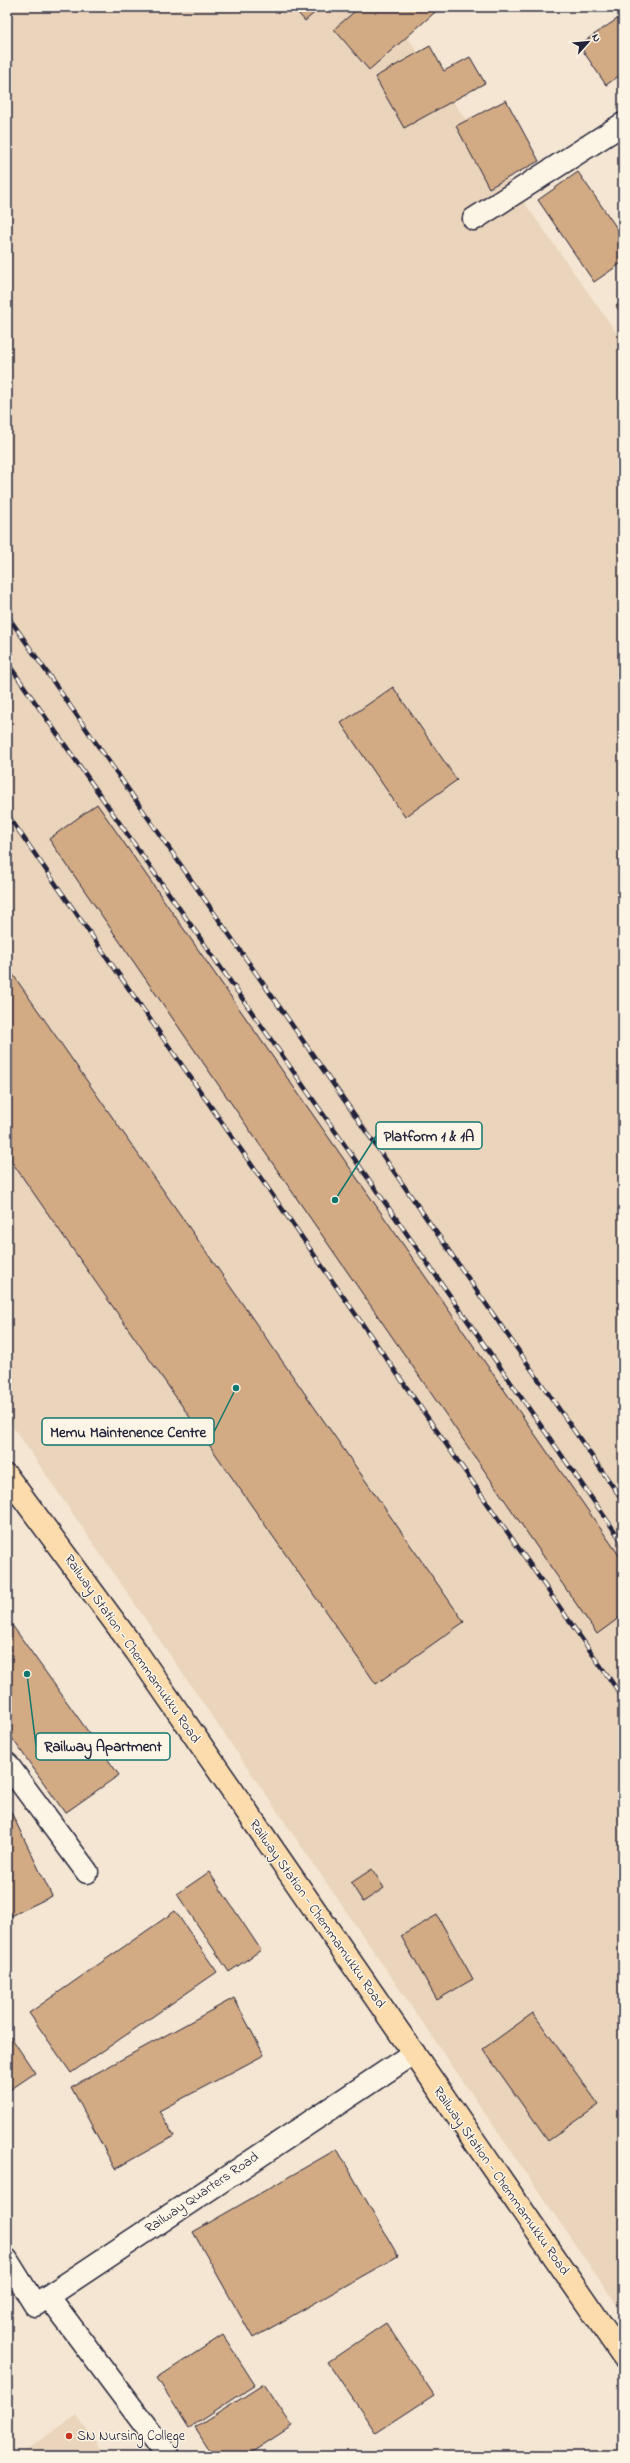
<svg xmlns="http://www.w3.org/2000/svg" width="630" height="2463" viewBox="0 0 630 2463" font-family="'Indie Flower',sans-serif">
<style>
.built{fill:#ead4bb}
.building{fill:#d2aa84;stroke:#22223b}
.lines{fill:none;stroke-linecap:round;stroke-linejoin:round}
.minor-casing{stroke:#22223b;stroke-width:25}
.major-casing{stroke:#22223b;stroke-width:25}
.minor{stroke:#fcf5e5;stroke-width:22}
.major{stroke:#fcdcac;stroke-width:22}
.rail-casing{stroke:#22223b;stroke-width:4.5}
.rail{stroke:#fcf5e5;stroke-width:3;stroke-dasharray:9;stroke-linecap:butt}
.poi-dot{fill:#c8321e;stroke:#fcf5e5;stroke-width:1.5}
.labels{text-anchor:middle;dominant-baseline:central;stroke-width:3;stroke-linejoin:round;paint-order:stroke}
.street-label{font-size:14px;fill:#22223b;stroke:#fcf5e5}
.poi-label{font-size:14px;fill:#22223b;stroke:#fcf5e5;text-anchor:start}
.leader{fill:none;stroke:#0f766e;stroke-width:1.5}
.callout-dot{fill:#0f766e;stroke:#fcf5e5;stroke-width:1.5}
.callout{fill:#fcf5e5;stroke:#0f766e;stroke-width:1.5}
.callout-label{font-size:15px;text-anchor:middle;font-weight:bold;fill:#22223b}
</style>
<rect width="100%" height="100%" fill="#f4e6d2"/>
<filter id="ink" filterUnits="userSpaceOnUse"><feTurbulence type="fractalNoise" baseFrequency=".025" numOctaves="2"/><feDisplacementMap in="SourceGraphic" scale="8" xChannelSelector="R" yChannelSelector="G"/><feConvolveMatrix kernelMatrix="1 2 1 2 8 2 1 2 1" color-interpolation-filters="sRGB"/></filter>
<g filter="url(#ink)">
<path class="built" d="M7,7h379l237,335v1972l-616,-896z
M77,2415l28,41h-88z"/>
<path class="building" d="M293,7h28l-16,14z
M360,7h81l-72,63 -35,-41z
M623,15v58l-17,12 -27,-40z
M430,46l14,25 26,-14 15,26 -81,45 -29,-51z
M506,100l33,61 -50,27 -33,-62z
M578,172l45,65v25l-29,20 -56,-82z
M623,301v15l-7,-10z
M393,687l64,93 -52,37 -64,-94z
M97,804l526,757v54l-26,19 -548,-795z
M7,966l457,656 -88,62 -369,-529z
M7,1618l112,157 -54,38 -58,-82z
M7,1804l45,92 -45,22z
M372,1869l12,19 -21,14 -12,-19z
M209,1872l52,78 -32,22 -52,-78z
M175,1911l42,61 -146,101 -42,-60z
M437,1915l36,64 -36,21 -36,-64z
M234,1998l30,57 -105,56 15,25 -59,33 -44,-82z
M533,2013l66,92 -51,36 -65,-92z
M11,2037l24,36 -28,19v-52z
M337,2149l61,107 -145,82 -60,-106z
M386,2323l48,72 -58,38 -48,-71z
M223,2335l32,50 -66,43 -32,-50z
M264,2384l28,42 -46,30h-33l-18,-28z"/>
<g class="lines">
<defs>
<path id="minor" d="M474,219l149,-95
M7,1764l80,108
M7,2260l28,45 379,-252
M48,2296l120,160"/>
<path id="major" d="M7,1476l129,175 487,705"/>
</defs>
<use href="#minor" class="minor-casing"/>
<use href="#major" class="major-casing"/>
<use href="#minor" class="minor"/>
<use href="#major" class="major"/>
<defs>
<path id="rail" d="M7,615l616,886
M7,662l616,881
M7,814l616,884"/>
</defs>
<use href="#rail" class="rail-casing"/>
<use href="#rail" class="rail"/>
</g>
</g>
<circle class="poi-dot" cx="69" cy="2436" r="4"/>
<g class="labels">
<g class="street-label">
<text transform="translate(132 1649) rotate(55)">Railway Station - Chemmamukku Road</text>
<text transform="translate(317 1914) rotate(55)">Railway Station - Chemmamukku Road</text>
<text transform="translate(501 2181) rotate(55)">Railway Station - Chemmamukku Road</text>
<text transform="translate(202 2193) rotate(-34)">Railway Quarters Road</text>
</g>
<g class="poi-label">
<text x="77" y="2436">SN Nursing College</text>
</g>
</g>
<path class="leader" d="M335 1200L376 1136M236 1388L214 1432M27 1674L36 1746"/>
<g class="callout-dot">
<circle cx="335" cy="1200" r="4"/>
<circle cx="236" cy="1388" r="4"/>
<circle cx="27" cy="1674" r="4"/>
</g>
<g class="callout">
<rect x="376" y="1122" width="106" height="27" rx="4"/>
<rect x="42" y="1418" width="172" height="27" rx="4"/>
<rect x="36" y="1733" width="134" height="27" rx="4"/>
</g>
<g class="callout-label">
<text x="429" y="1141">Platform 1 &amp; 1A</text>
<text x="128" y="1437">Memu Maintenence Centre</text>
<text x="103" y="1751">Railway Apartment</text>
</g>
<rect width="630" height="2463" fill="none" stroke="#fcf5e5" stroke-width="24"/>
<rect x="12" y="12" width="606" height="2439" fill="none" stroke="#22223b" stroke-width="1.5" filter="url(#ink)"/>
<g transform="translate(588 42) rotate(63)" stroke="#fcf5e5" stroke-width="3" paint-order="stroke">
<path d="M0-3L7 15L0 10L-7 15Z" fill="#22223b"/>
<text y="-6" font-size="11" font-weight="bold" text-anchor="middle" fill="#22223b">N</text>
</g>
</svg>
